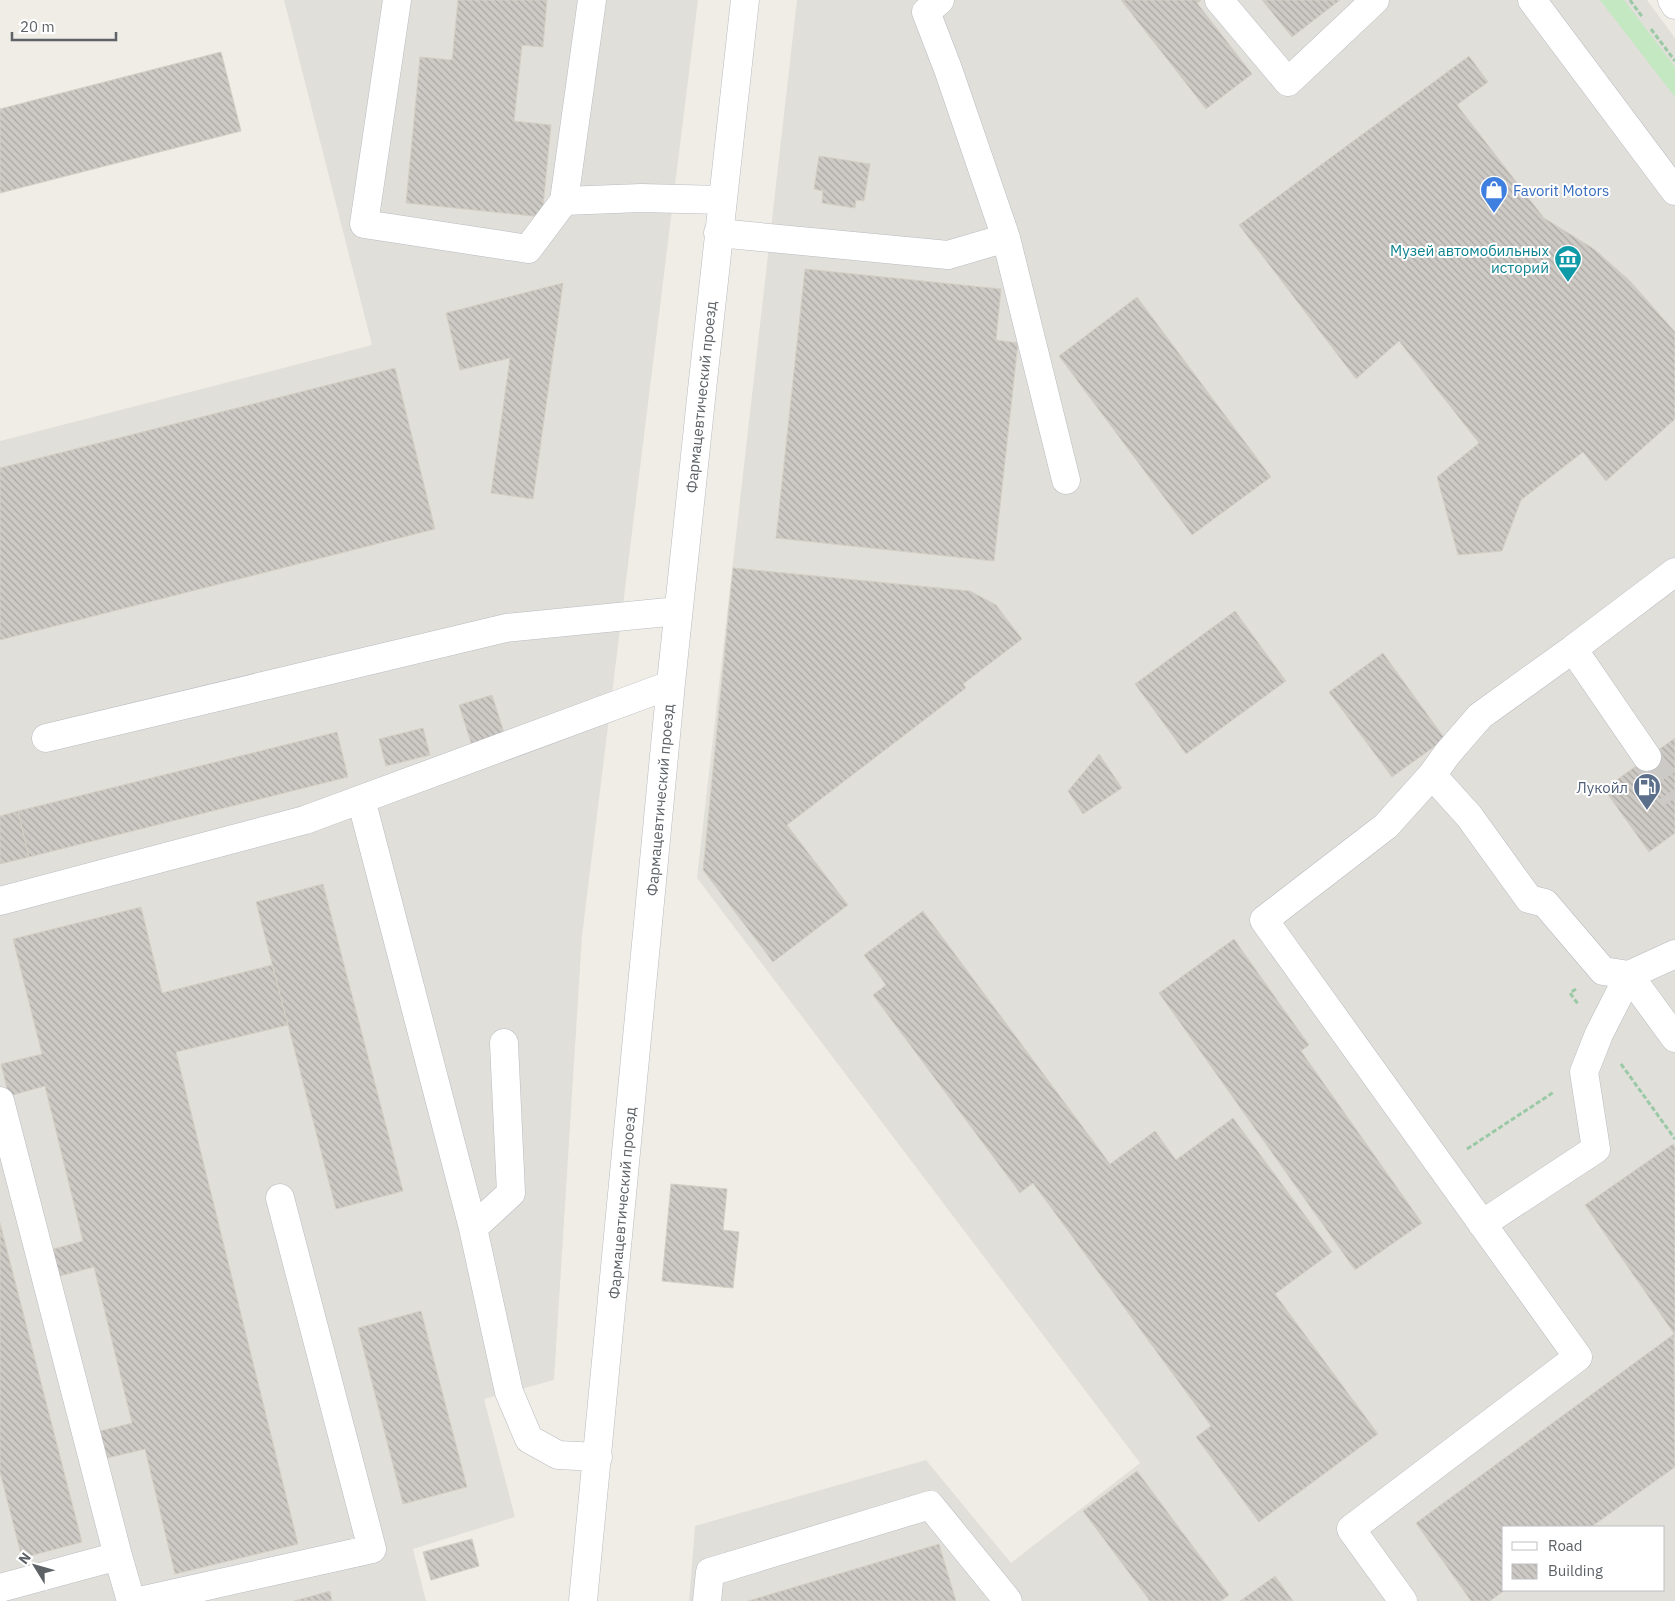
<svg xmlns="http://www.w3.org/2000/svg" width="1675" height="1601" viewBox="0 0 1675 1601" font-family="'IBM Plex Sans',sans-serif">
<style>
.industrial{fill:#e1dfda;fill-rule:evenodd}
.grass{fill:#c3e8c2}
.building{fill:url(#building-back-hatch);stroke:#d5cfc4}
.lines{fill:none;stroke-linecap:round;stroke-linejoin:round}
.minor-tunnel{stroke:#cbcac6;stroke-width:28;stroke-dasharray:28 14;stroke-linecap:butt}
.minor-casing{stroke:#b8bbc0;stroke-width:29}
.path{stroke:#9ac9a6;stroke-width:3;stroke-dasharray:5 2.5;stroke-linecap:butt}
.minor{stroke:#fff;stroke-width:28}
.labels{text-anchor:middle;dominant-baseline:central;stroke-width:4;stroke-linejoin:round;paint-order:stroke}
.shop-label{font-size:15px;fill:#366cbe;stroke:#fff;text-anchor:start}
.culture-label{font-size:15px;fill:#0d838f;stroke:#fff;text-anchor:end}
.street-label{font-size:15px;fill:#5d6266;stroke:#fff}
.service-label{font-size:15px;fill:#4e5e75;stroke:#fff;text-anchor:end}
</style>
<defs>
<pattern id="building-back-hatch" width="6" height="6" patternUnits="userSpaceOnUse" patternTransform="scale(1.25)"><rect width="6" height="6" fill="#cdcac5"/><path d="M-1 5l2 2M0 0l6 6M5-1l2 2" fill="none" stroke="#aaa7a4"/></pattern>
</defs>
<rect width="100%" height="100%" fill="#f0ede6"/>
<path class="industrial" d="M284,0h414l-116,936 -28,444 -70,19 31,118 -102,32 13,52h-426v-1160l372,-96z
M797,0h850l28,38v1563h-986l6,-75 231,-66 85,103 129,-100 -443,-585zM1504,1527h160v63h-160z"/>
<path class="grass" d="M1600,0h24l51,67v30z"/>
<path class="building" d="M458,0h89l-4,47 -21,-2 -8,76 37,4 -9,92 -136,-14 14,-146 32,3z
M1121,0h80l-4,3 55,71 -46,35z
M1262,0h78l-48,37z
M221,52l20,79 -241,62v-84z
M1469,56l19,26 -31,23 87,113 50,31 36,32 45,51v87l-69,62 -23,-29 -62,48 -19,51 -44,4 -21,-78 42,-34 -80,-102 -43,38 -117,-154z
M819,156l51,8 -6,37 -8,-1 -1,8 -33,-5 1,-12 -9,-2z
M805,269l196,20 -5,51 22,3 -24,218 -218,-23z
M563,283l-30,216 -42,-6 19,-135 -50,12 -14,-57z
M1137,297l134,180 -79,58 -133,-179z
M395,368l40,161 -435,111v-172z
M733,568l237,23 26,14 26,34 -59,45 3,4 -179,137 61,80 -75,57 -70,-92z
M1235,611l51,70 -100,73 -51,-70z
M1383,653l62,86 -53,38 -63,-85z
M492,695l14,44 -33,10 -14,-44z
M423,728l7,27 -44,11 -7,-27z
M337,732l11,45 -319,80 -11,-46z
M1675,738v95l-26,19 -45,-63z
M1099,754l23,34 -39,26 -15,-23z
M18,811l11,46 -29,7v-48z
M323,884l80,307 -67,18 -80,-307z
M141,907l21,86 110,-28 16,60 -112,27 122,492 -123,30 -30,-125 -38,9 -7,-27 32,-8 -38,-156 -38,10 -6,-27 33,-9 -38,-155 -36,10 -8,-32 41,-10 -29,-115z
M923,911l187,253 45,-33 21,29 57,-42 99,134 -57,42 103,140 -119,88 -63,-85 15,-11 -178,-243 -13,10 -147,-198 13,-10 -22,-30z
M1234,939l75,106 -8,6 121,172 -67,47 -196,-277z
M1673,1144l2,3v188l-90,-130z
M671,1184l56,5 -4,41 16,2 -6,56 -71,-7z
M0,1223l82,319 -60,16 -22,-86z
M421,1311l46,176 -64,17 -45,-176z
M1674,1334l1,133 -84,60h-87v63h1l-15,11h-19l-55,-78z
M1137,1471l92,124 -8,6h-71l-67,-90z
M472,1539l7,27 -48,14 -8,-28z
M939,1544l17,57h-208z
M1275,1576l18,25h-53z
M330,1591l2,10h-38z"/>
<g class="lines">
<path class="minor-tunnel" d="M1647,757l28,41"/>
<defs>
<path id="minor" d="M397,0l-33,224 164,25 36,-48 28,-201
M1219,0l69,82 87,-82
M1532,0l143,191
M1672,0l3,5
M564,201l77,-3 82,2
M718,233l230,22 58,-17 -58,-169 -22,-57 14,-12
M1006,238l60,242
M46,738l460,-110 172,-17
M1647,757l-74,-108 102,-77
M1432,775l37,41 60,83 16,4 58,68 26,4 -30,59 -15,38 12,77 -114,75
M361,799l112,429 36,164 20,47 29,16 40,2
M0,901l305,-81 365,-135
M1675,954l-46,21 46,63
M0,1101l118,455 -118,32
M473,1228l38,-35 -7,-150
M118,1556l13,45
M140,1601l232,-52 -92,-351
M583,1601c32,-306 56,-612 88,-918 23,-228 49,-455 74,-683
M707,1601l3,-29 220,-67 78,96
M1403,1601l-52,-72 227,-172 -314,-437 122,-94 46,-51 15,-21 33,-38 93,-67"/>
</defs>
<use href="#minor" class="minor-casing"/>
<path class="path" d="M1630,0l13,18
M1651,29l24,32
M1576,989l-6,4 8,11
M1621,1064l54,75
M1467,1149l87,-57"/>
<use href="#minor" class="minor"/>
</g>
<defs>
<symbol id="shop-pin" viewBox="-11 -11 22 30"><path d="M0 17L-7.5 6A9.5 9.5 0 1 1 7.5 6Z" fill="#3f7fe0" stroke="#fff"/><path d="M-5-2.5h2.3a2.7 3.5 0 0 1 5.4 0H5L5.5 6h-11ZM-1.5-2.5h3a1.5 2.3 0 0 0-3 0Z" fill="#fff"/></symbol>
<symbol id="museum-pin" viewBox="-11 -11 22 30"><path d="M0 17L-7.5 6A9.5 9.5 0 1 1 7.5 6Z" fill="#0f9aa8" stroke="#fff"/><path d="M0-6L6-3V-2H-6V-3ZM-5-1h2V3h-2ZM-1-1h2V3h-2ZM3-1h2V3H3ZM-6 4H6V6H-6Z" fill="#fff"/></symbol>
<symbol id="fuel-pin" viewBox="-11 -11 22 30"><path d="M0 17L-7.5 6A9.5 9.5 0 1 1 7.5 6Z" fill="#5c6f8a" stroke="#fff"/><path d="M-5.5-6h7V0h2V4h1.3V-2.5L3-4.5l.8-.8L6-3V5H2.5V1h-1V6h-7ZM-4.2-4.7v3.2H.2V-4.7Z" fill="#fff"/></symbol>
</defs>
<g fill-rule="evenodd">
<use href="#shop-pin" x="1478" y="174" width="32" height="43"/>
<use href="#museum-pin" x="1552" y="243" width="32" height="43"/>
<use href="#fuel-pin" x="1631" y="771" width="32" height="43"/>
</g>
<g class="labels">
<g class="shop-label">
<text x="1513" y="190">Favorit Motors</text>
</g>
<g class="culture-label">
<text x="1549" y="250">Музей автомобильных<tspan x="1549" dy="17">историй</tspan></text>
</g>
<g class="street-label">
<text transform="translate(701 397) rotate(-84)">Фармацевтический проезд</text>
<text transform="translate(660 800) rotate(-85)">Фармацевтический проезд</text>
<text transform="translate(622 1203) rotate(-85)">Фармацевтический проезд</text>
</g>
<g class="service-label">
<text x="1628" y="787">Лукойл</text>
</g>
</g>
<rect x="1502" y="1526" width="162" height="65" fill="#ffffff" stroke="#bec0c2"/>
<rect x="1512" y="1542" width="25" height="8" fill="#ffffff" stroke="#bec0c2"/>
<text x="1548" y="1551" font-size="15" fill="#5d6266">Road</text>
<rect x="1512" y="1564" width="25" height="15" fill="url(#building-back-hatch)" stroke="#bec0c2"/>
<text x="1548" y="1576" font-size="15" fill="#5d6266">Building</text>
<g transform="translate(35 1566) rotate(307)" stroke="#ffffff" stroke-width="4" paint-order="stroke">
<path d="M0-4L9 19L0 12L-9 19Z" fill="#5d6266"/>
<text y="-8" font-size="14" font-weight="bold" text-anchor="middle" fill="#5d6266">N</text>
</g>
<path d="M12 32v8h104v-8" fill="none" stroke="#5d6266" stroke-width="2.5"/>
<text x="20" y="32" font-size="15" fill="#5d6266" stroke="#ffffff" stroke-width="4" paint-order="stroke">20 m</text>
</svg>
